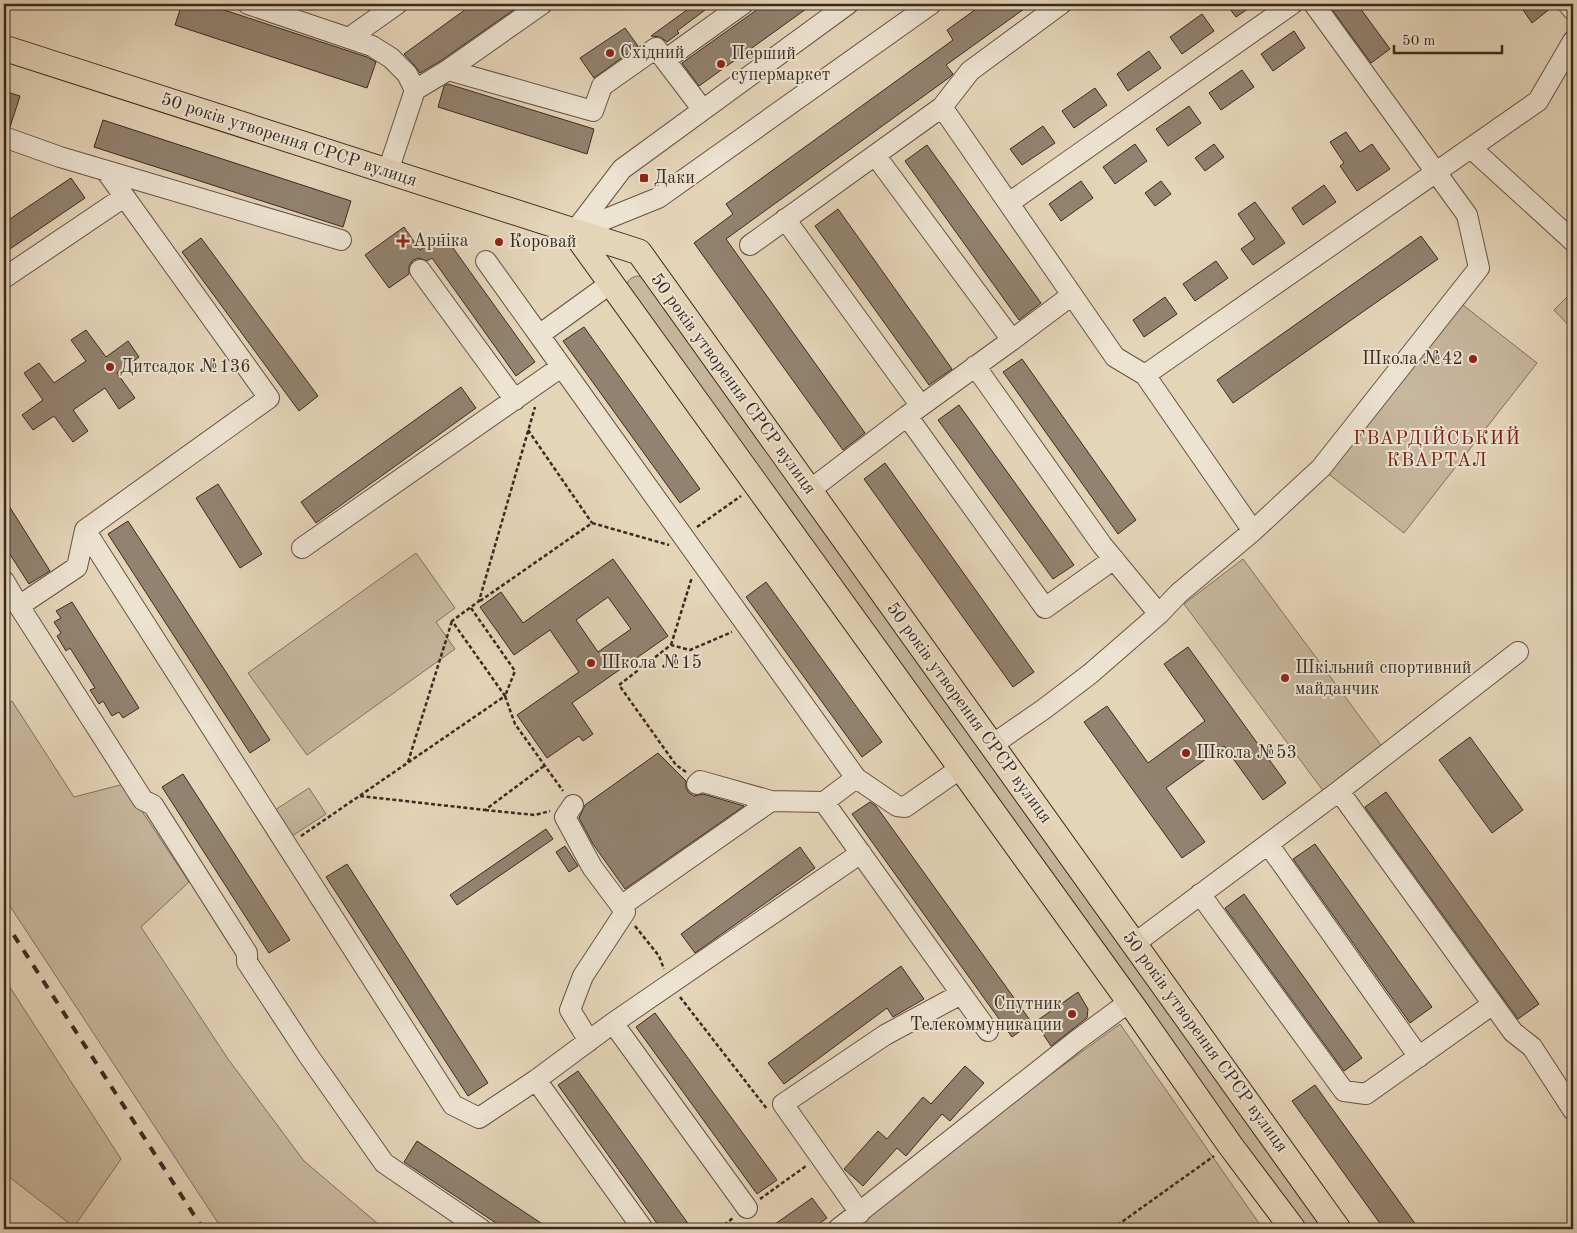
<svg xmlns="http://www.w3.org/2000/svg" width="1577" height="1233" viewBox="0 0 1577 1233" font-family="'Old Standard TT',serif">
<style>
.green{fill:#c7b79e;stroke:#80705f}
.building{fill:#92826f;stroke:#392a20;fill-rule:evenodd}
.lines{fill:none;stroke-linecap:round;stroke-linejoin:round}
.minor-casing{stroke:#645446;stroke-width:22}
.major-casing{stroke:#392a20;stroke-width:27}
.path{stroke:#392a20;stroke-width:2.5;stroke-dasharray:4 2.5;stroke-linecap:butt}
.minor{stroke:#ede3d1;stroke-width:20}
.major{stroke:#e4d4b8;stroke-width:25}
.rail{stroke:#392a20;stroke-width:4;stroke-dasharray:9 9;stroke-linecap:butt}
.poi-dot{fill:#8f2418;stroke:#ede3d1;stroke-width:2}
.labels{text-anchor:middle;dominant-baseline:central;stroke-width:4;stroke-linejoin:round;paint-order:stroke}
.poi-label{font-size:18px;fill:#392a20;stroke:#ede3d1;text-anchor:start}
.street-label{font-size:18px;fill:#392a20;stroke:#ede3d1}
.neighbourhood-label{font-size:19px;letter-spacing:1px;fill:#7a1f14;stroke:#ede3d1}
</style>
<rect width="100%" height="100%" fill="#e4d4b8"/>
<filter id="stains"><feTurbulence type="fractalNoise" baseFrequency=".004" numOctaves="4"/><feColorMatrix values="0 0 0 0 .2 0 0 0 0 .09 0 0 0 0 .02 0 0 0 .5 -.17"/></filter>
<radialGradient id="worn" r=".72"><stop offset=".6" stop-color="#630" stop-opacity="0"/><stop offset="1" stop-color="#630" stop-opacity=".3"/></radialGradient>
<path class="green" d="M637,276l6,1 687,952h-27l-677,-940c1,-8 3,-11 11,-13z
M1573,291v39l-19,-20z
M1454,298l83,65 -133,170 -83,-65z
M416,553l39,55 -19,14 19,27 -148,106 -59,-82z
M1243,559l143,193 -59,44 -143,-192z
M12,701l62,96 50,-13 65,98 -48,45 87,132 76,102 80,68h-162l-218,-332v-192z
M309,788l17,26 -37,24 -17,-26z
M4,978l117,181 -47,68 -70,-54z
M1120,1024l143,205h-425z"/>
<path class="building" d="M182,4h24l161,53 9,5 -9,26 -192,-63z
M473,4h49l-80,56 -22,13 -5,-7 -11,-12z
M695,4h18l-36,27 2,2 -12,9 -7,-5 -9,-1z
M765,4h48l-114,82 -17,-23z
M983,4h48l-85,61 7,9 -3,3 -224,162 139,194 -22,17 -149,-207 39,-29 -7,-10 227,-164 -6,-10z
M1226,4h29l-19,13z
M1328,4h29l33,45 -19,14z
M1519,4h37l-24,19z
M1202,14l12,17 -32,23 -12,-17z
M625,28l13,18 -44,32 -14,-20z
M1294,31l11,17 -32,23 -12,-17z
M1149,51l12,17 -33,23 -11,-17z
M1242,70l12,17 -33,23 -12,-17z
M448,84l146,45 -7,25 -149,-47 6,-21z
M1095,88l12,17 -33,23 -12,-17z
M4,91l16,5 -10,31 -6,-2z
M1189,106l12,17 -33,23 -12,-17z
M103,120l248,81 -8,26 -249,-80z
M1043,126l12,17 -33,22 -12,-16z
M1346,132l14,20 12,-8 18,25 -33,22 -17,-25 4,-3 -14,-21z
M1135,144l12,17 -32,23 -12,-17z
M1214,144l10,13 -19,14 -10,-13z
M927,145l114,158 -22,17 -114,-159z
M71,178l14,20 -81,55v-30z
M1081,181l12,17 -32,23 -12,-17z
M1161,181l10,13 -16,12 -10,-13z
M1324,185l12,17 -33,23 -11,-17z
M1255,202l30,41 -32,22 -12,-16 14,-10 -17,-25z
M838,209l114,160 -23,16 -114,-159z
M404,227l16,23 23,-16 92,128 -19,14 -84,-118 -5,3 -8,-3 -6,2 -4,6v8l-20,14 -24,-33z
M1421,236l17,23 -205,144 -16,-23z
M201,238l117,158 -19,15 -117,-159z
M1216,261l12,17 -33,23 -12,-17z
M1165,297l12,17 -33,23 -11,-17z
M584,327l116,162 -20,14 -117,-162z
M86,330l20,27 22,-16 11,16 -22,16 18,25 -16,11 -14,-21 -32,22 15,21 -15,11 -19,-26 -21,14 -11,-15 21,-15 -19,-27 15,-10 15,20 32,-22 -15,-21z
M1022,359l114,161 -18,14 -115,-162z
M461,387l15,21 -160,115 -15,-21z
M959,405l115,160 -21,14 -115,-159z
M885,463l149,209 -21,15 -149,-208z
M218,484l44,70 -22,14 -44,-70z
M4,498l46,73 -21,13 -25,-39z
M128,521l142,219 -20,13 -142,-219z
M613,559l55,77 -96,67 21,31 -10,7 -4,-5 -32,22 -30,-43 62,-43 -29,-42 -36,25 -34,-48 21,-15 22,31zM608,597l23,32 -33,23 -22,-32z
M766,582l116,160 -20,15 -116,-160z
M72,602l67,106 -16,10 -4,-6 -7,4 -9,-15 -4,3 -9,-14 5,-2 -8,-13 -17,-27 -4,3 -9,-15 4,-3 -7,-11 7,-4 -5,-7z
M1188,647l98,136 -23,17 -39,-54 -58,42 39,54 -23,16 -98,-136 23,-16 41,57 57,-42 -41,-57z
M1470,737l53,73 -31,23 -53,-73z
M658,753l28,28v7l3,5 5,3 9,-2 41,12 -119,83 -32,-45 -14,-26 6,-13z
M183,774l107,166 -21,13 -107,-166z
M1386,792l153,212 -21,15 -153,-212z
M870,802l6,4 156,217 -20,14 -160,-223z
M546,829l7,10 -96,66 -7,-10z
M1315,844l117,163 -22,16 -117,-164z
M565,846l13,20 -9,6 -13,-20z
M800,847l15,21 -120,85 -14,-19z
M347,864l141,219 -20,13 -142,-219z
M1244,894l118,164 -18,13 -119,-163z
M901,966l23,33 -31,18 -6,-9 -103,76 -16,-21z
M1078,992l10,17 -1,9 -36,28 -16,-24z
M655,1013l122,167 -20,14 -121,-167z
M965,1066l19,17 -34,38 -8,-7 -36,42 -9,-8 -34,38 -19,-17 34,-38 9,8 36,-42 8,7z
M578,1071l114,158h-31l-103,-144z
M1315,1085l104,144h-35l-92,-128z
M417,1141l133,88h-45l-101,-67z
M812,1198l15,20 -15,11h-44z"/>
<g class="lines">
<defs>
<path id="minor" d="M248,4l124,42 19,12 16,16 8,16 -27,81
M1568,4l5,6
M349,38l48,-34
M448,70l94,-66
M415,90l33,-20 145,41 9,-25 54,-38 9,12
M703,110l-38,-50 78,-56
M4,137l56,20 281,83
M1471,148l102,93
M106,171l163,227 -184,132 368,575 26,13 57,-38
M1009,203l283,-199
M785,219l136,187
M574,232l84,-34 273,-194
M574,232l48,-63 226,-165
M750,245l192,-138
M486,261l53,74 72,-52
M420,270l95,130
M4,278l120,-81
M539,335l317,443 -32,24 164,229
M1012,340l60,-45
M975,366l127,179 57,69
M1145,375l393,-274 35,-60
M907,416l138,192 69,-49
M810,490l97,-74 105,-76 -137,-185
M85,530l-8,37 -58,39 124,194 10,5 94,148v9l61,93 76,108 97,66
M1253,531l68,-63 158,-200 -12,-53 -153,-211
M302,548l259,-181
M4,581l15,25
M992,745l52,-36 46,-35 69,-60 20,-21 74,-62 -108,-156 -30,-18 -173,-250 28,-36 91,-67
M856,778l41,28 8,1 56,-39
M697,784l3,-3 71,20
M1339,791l174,241 19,15 41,63
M573,805l-8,12 27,50 29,39 150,-105 53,1
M1268,844l151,213
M1200,894l144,197 22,3 127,-90
M1134,944l205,-153 179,-139
M613,1023l248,-170
M589,1041l-19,-31 13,-34 42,-64
M860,1213l-77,-109 102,-69 76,-41
M643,1229l-107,-149 77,-57 134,185
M838,1229l238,-188 53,-39"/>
<path id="major" d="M4,48l635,204 699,977
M574,232l563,780 93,133 63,84"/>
</defs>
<use href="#minor" class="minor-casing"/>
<use href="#major" class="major-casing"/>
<path class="path" d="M528,430l64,93
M697,527l44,-31
M480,601l112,-78 77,22
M471,608l44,63 -10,25 10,28 48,67
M671,645l21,-68
M408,762l44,-141
M686,772l-10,-7 -57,-80 52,-40 19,5 42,-18
M360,796l125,14 59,-44
M485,810l50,5 15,-4
M301,836l204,-140 -53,-75 27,-20 56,-194
M635,926l24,30 5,13
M680,997l87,112
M760,1199l46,-33
M719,1229l14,-11
M1112,1229l102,-73"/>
<use href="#minor" class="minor"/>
<use href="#major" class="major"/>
<path class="rail" d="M4,920l199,309"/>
</g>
<g class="poi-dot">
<circle cx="610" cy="53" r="5"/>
<circle cx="721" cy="64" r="5"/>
<rect x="639" y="173" width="10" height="10" rx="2.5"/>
<path d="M400.5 233.5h5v5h5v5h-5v5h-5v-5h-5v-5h5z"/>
<circle cx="499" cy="242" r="5"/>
<circle cx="1473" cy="359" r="5"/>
<circle cx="110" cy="367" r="5"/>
<circle cx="591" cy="663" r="5"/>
<circle cx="1285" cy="678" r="5"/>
<circle cx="1186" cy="753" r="5"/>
<circle cx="1072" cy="1014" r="5"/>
</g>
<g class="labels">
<g class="poi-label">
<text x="620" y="53">Східний</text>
<text x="731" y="54">Перший<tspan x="731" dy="21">супермаркет</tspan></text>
<text x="654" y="178">Даки</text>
<text x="413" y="241">Арніка</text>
<text x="509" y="242">Коровай</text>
<text x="1463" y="359" text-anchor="end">Школа №42</text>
<text x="120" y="367">Дитсадок №136</text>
<text x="601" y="663">Школа №15</text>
<text x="1295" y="668">Шкільний спортивний<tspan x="1295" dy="21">майданчик</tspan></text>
<text x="1196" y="753">Школа №53</text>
<text x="1062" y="1004" text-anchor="end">Спутник<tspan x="1062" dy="21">Телекоммуникации</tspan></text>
</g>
<g class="street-label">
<text transform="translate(289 140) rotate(18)">50 років утворення СРСР вулиця</text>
<text transform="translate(733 384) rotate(54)">50 років утворення СРСР вулиця</text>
<text transform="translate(969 713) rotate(54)">50 років утворення СРСР вулиця</text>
<text transform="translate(1205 1042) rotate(54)">50 років утворення СРСР вулиця</text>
</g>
<g class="neighbourhood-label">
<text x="1437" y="439">ГВАРДІЙСЬКИЙ<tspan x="1437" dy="22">КВАРТАЛ</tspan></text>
</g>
</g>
<rect width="1577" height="1233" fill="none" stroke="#e4d4b8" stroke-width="20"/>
<rect x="5" y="5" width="1567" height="1223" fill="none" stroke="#392a20" stroke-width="2.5"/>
<rect x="10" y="10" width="1557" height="1213" fill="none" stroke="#392a20"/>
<path d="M1394 45v8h108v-8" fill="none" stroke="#392a20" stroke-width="2.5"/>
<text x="1402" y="45" font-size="15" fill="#392a20" stroke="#ede3d1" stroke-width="4" paint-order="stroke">50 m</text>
<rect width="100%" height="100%" filter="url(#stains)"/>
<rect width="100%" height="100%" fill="url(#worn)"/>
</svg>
